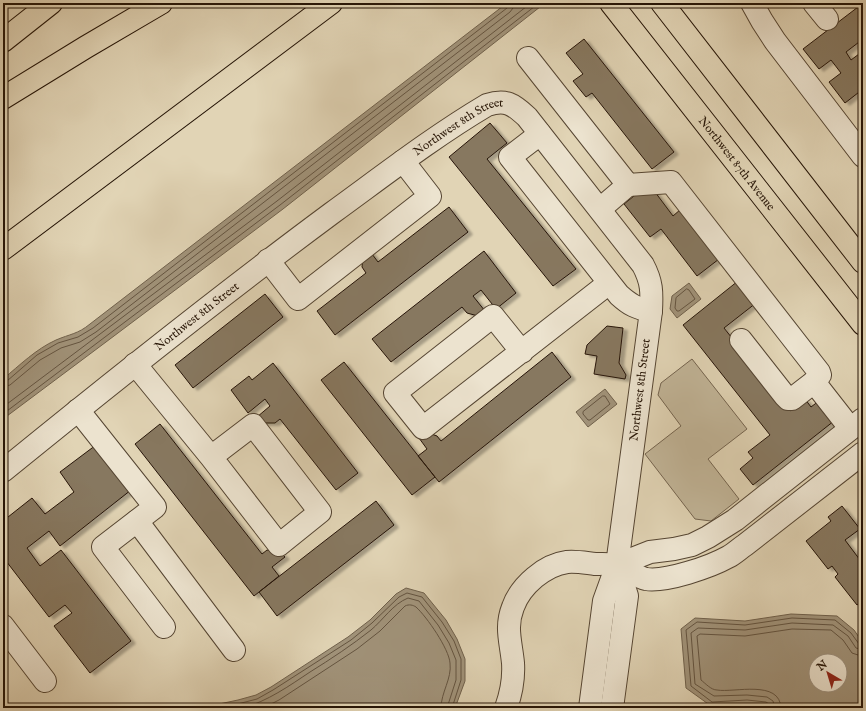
<svg xmlns="http://www.w3.org/2000/svg" width="866" height="711" viewBox="0 0 866 711" font-family="'IM FELL English',serif">
<style>
.green{fill:#c1b497;stroke:#74644f}
.water{fill:#a1937a;stroke:#70614c;fill-rule:evenodd}
.lines{fill:none;stroke-linecap:round;stroke-linejoin:round}
.shore{stroke:#645440;stroke-width:1}
.building{fill:#877861;stroke:#261507;filter:url(#shadow)}
.minor-casing{stroke:#554532;stroke-width:24}
.major-casing{stroke:#261507;stroke-width:24}
.highway-casing{stroke:#261507;stroke-width:24}
.minor{stroke:#ece3cf;stroke-width:22}
.major{stroke:#e1d4b5;stroke-width:22}
.highway{stroke:#e1d4b5;stroke-width:22}
.labels{text-anchor:middle;dominant-baseline:central;stroke-width:3;stroke-linejoin:round;paint-order:stroke}
.street-label{font-size:12px;fill:#261507;stroke:#ece3cf}
</style>
<defs>
<filter id="shadow"><feDropShadow dx="4.5" dy="2.5" stdDeviation="1" flood-color="#0004"/></filter>
</defs>
<rect width="100%" height="100%" fill="#e1d4b5"/>
<filter id="stains"><feTurbulence type="fractalNoise" baseFrequency=".005" numOctaves="4"/><feColorMatrix values="0 0 0 0 .2 0 0 0 0 .09 0 0 0 0 .02 0 0 0 .5 -.17"/></filter>
<radialGradient id="worn" r=".72"><stop offset=".6" stop-color="#630" stop-opacity="0"/><stop offset="1" stop-color="#630" stop-opacity=".3"/></radialGradient>
<path class="green" d="M692,359l55,70 -39,30 31,40 -28,22 -16,-2 -50,-65 36,-28 -23,-31 3,-12z"/>
<path class="water" d="M507,3h38l-262,206 -177,133 -103,77v-40c17,-14 33,-30 53,-39 14,-6 22,-6 34,-16z
M689,283l12,16 -24,19 -7,-9 2,-13z
M605,389l12,15 -29,23 -12,-15z
M406,588l18,5 22,27 11,19 8,20v22l-10,27h-255l38,-8 18,-5 15,-8 77,-50 22,-17 26,-26z
M791,614l46,2 17,14 9,13v65h-79l-37,-4 -36,2 -25,-18 -5,-59 14,-11 50,3zM816,661h24v24h-24z"/>
<g class="lines">
<path class="shore" d="M687,289l2,1 6,9 -16,12h-2l-2,-3 1,-10z
M3,382l4,-1 30,-26 21,-12 20,-6 15,-9 414,-320 1,-5
M3,387l7,-2 30,-25 21,-12 19,-6 16,-10 414,-320 3,-4 1,-5
M603,396h2l5,8 -20,16h-2l-5,-6v-2z
M3,407l274,-206 254,-198
M3,414l277,-209 259,-202
M222,708l35,-9 16,-9 78,-50 21,-17 27,-26 8,-4 15,4 20,25 12,19 7,18v21l-9,28
M243,708c25,-7 46,-22 67,-36 21,-13 42,-27 61,-42 12,-10 22,-26 37,-32l11,3 19,24 11,18 7,17v20l-9,28
M263,708l16,-8 78,-51 23,-18 25,-25c4,-2 8,-1 11,1 11,10 33,42 34,56 2,16 -9,29 -9,45
M770,708l-1,-4 -3,-2 -19,-2 -35,2 -21,-16 -5,-56 11,-8 48,3 47,-7 43,2 16,13 8,11 4,1
M775,708l-2,-7 -6,-4 -20,-2 -33,1 -19,-12 -4,-51 7,-5 47,2 47,-7 41,2 15,11 8,12 7,2
M781,708c-1,-29 -47,-15 -64,-18 -6,0 -12,-7 -16,-10l-4,-44 3,-2 45,2 47,-7 39,1 12,10 9,13 6,2 5,1"/>
</g>
<path class="building" d="M855,3h8v36l-17,13 5,8 12,-9v38l-18,14 -16,-21 12,-9 -10,-13 -12,9 -16,-20 55,-42z
M584,39l90,113 -22,17 -60,-76 -6,4 -13,-16 10,-7 -17,-21z
M490,123l17,20 -20,16 89,110 -23,17 -104,-129z
M649,184l24,32 8,-7 38,50 -22,17 -36,-47 -11,8 -26,-33z
M449,207l19,25 -133,103 -18,-24 49,-38 -4,-6 1,-12 6,-5 9,12z
M484,251l32,42 -20,16 -15,-19 -8,6 12,15 -7,5 -11,-3 -5,-6 -71,55 -19,-23z
M738,281l18,22 -32,25 66,83 15,-12 6,8 13,-10 15,20 -86,68 -13,-16 13,-11 -5,-6 22,-17 -87,-110z
M265,294l18,23 -90,71 -18,-23z
M607,326l16,2 -4,35 7,12 -1,4 -31,-5 3,-18 -12,-2 2,-9z
M552,352l19,25 -132,105 -21,-26 9,-7 -8,-11 7,-6 11,4 4,5z
M344,362l91,115 -23,18 -91,-115z
M273,363l85,110 -22,17 -56,-71 -5,4h-12l-6,-6 13,-11 -5,-7 -17,14 -17,-23 18,-14 3,4z
M160,424l102,130 5,-4 13,2 5,5 -13,10 7,9 -25,20 -119,-152z
M96,445l35,45 -71,56 -11,-15 -22,17 13,18 21,-16 70,91 -41,32 -36,-47 18,-13 -7,-8 -16,12 -46,-60v-36l29,-23 13,16 29,-22 -14,-20z
M376,501l18,24 -117,91 -18,-24z
M842,506l18,23 -15,11 18,24v43l-3,-4 -3,2 -22,-28 3,-3 -6,-8 -4,3 -22,-28 25,-20 -3,-4z"/>
<g class="lines">
<defs>
<g id="minor">
<path d="M752,3l10,18 13,20 88,115"/>
<path d="M814,3l13,16"/>
<path d="M528,58l100,127 43,-3 148,190 1,3 -6,7 36,46"/>
<path d="M540,134l-30,23 109,138c11,10 17,13 32,16"/>
<path d="M600,209l28,-24"/>
<path d="M268,260l30,39 132,-103 -27,-35"/>
<path d="M741,340l44,56 3,3h4l22,-17"/>
<path d="M522,352l-29,-36 -98,77 28,35 186,-145"/>
<path d="M135,364l76,93 68,88 41,-33 -67,-87 -42,32"/>
<path d="M78,410l77,97 -52,40 61,80"/>
<path id="s1" d="M3,471c108,-88 217,-175 329,-258 51,-37 101,-76 155,-108 19,-6 26,-1 40,12l116,148c9,17 9,27 8,46l-34,254 -13,36 -14,107"/>
<path d="M137,521l97,129"/>
<path d="M617,565l33,-13 24,-3 18,-4 16,-8 27,-17 128,-101"/>
<path d="M3,626l42,55"/>
<path d="M506,708c5,-14 8,-30 7,-45 -2,-21 -8,-36 0,-56 8,-22 32,-42 54,-45 9,-1 19,1 28,2 7,0 17,-1 24,2 9,3 18,11 27,13 20,3 64,-12 82,-22 6,-3 11,-8 17,-12l118,-92"/>
<path d="M612,708l15,-112 -10,-31"/>
</g>
<g id="major">
<path id="s2" d="M611,3l252,321"/>
<path d="M662,3l201,259"/>
</g>
<path id="highway" d="M3,41l48,-38
M3,98l83,-51 75,-44
M3,249l328,-246"/>
</defs>
<use href="#minor" class="minor-casing"/>
<use href="#major" class="major-casing"/>
<use href="#highway" class="highway-casing"/>
<use href="#minor" class="minor"/>
<use href="#major" class="major"/>
<use href="#highway" class="highway"/>
</g>
<g class="labels">
<g class="street-label">
<text stroke="none"><textPath href="#s1" startOffset="572">Northwest 8th Street</textPath></text>
<text stroke="none"><textPath href="#s2" startOffset="204">Northwest 87th Avenue</textPath></text>
<text stroke="none"><textPath href="#s1" startOffset="248">Northwest 8th Street</textPath></text>
<text transform="translate(640 390) rotate(-83)">Northwest 8th Street</text>
</g>
</g>
<rect width="866" height="711" fill="none" stroke="#e1d4b5" stroke-width="16"/>
<rect x="4" y="4" width="858" height="703" fill="none" stroke="#261507" stroke-width="2"/>
<rect x="8" y="8" width="850" height="695" fill="none" stroke="#261507"/>
<g transform="translate(828 673) rotate(322)"><circle r="19" fill="#ece3cf" stroke="#9d917f"/>
<path d="M0-3L7 15L0 10L-7 15Z" fill="#8f2418"/>
<text y="-6" font-size="11" font-weight="bold" text-anchor="middle" fill="#261507">N</text>
</g>
<rect width="100%" height="100%" filter="url(#stains)"/>
<rect width="100%" height="100%" fill="url(#worn)"/>
</svg>
